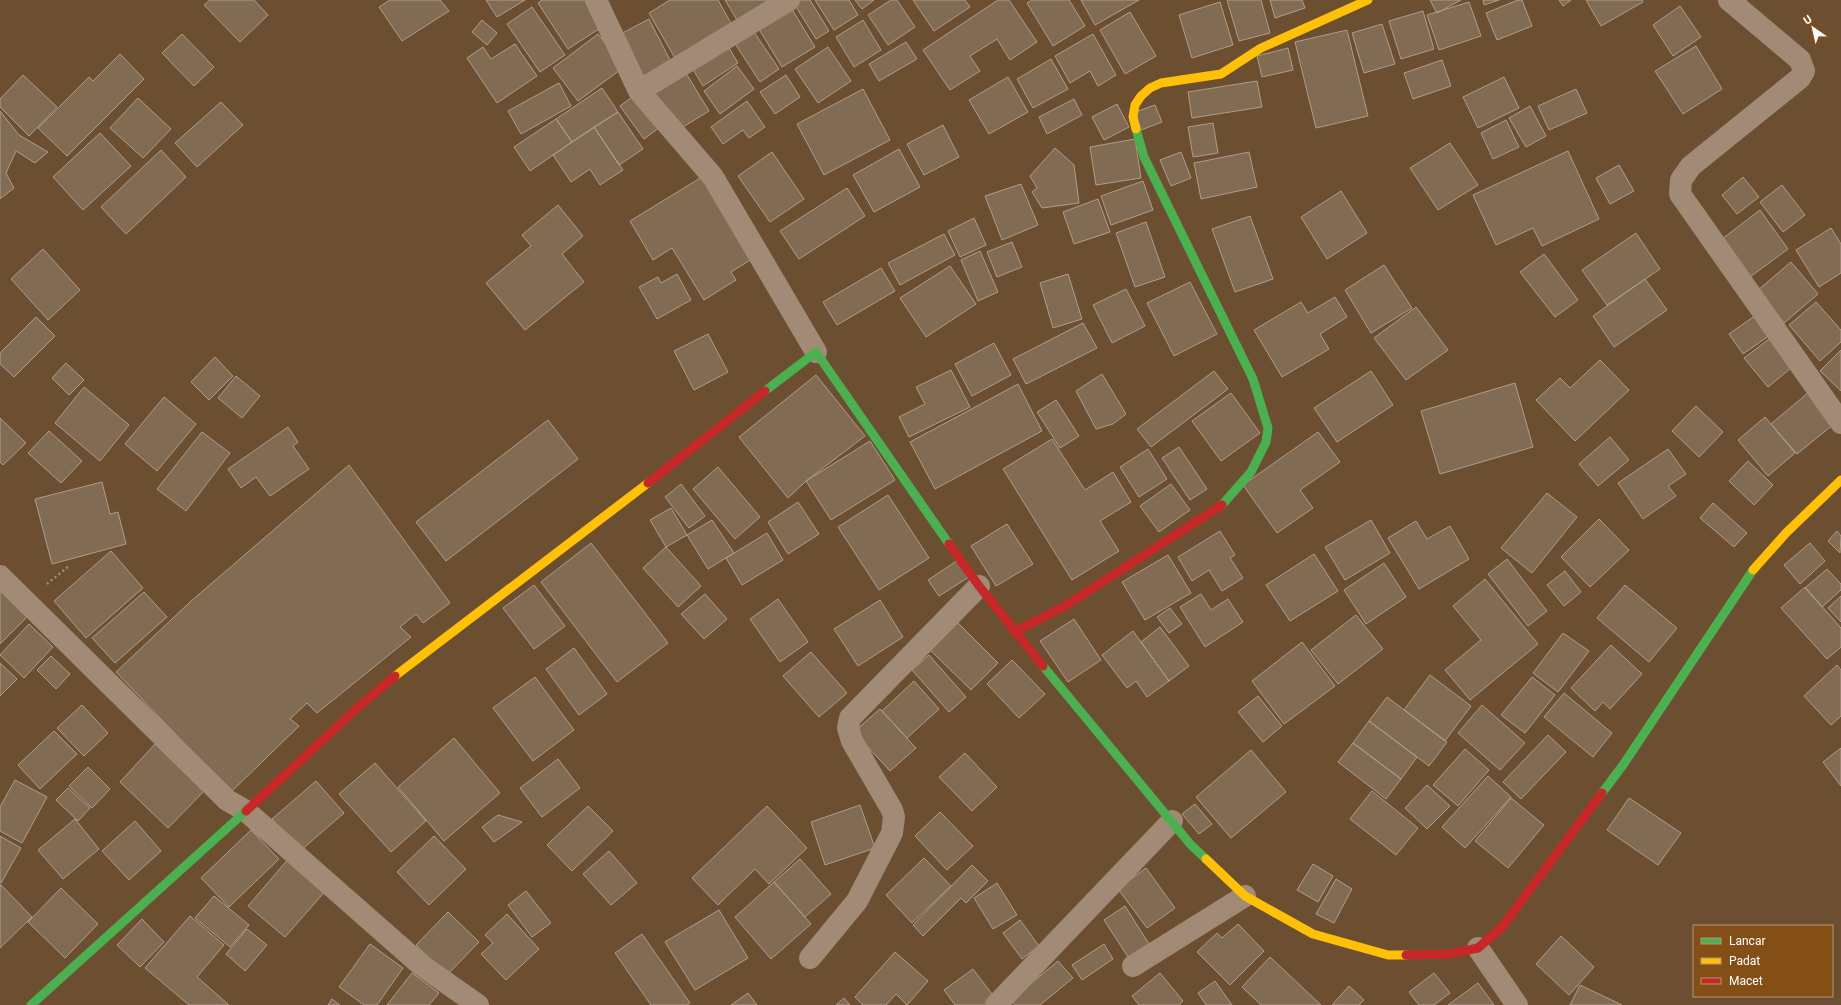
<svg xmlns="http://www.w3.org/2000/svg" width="1841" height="1005" viewBox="0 0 1841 1005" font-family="Roboto,sans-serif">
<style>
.building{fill:#826b53;stroke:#b09d8a}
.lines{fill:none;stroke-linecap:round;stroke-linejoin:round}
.path{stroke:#a28b76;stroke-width:2.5;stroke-dasharray:2 3;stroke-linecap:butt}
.street{stroke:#a28b76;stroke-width:22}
.fast{stroke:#4caf50;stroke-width:9}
.slow{stroke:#ffc107;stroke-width:9}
.jam{stroke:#c62828;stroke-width:9}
</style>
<rect width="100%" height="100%" fill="#6c4e30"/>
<path class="building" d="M210,0h44l14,15 -28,27 -36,-37z
M390,0h50l9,11 -47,30 -23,-34z
M486,0h39l-28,17z
M542,0h46l17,25 -37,24 -30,-46z
M670,0h48l15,27 -57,33 -27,-47z
M725,0h53l-38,25z
M796,0h14l19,31 -13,8 -23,-37z
M815,0h34l9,15 -24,15z
M855,0h19l-12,9z
M891,0h6l18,27 -27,18 -20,-30z
M913,0h52l5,7 -36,24z
M998,0h11l28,42 -27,18 -13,-21 -27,17 10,15 -30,19 -27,-40z
M1032,0h37l16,26 -32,20 -26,-43z
M1081,0h58l-44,25z
M1227,0h34l9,33 -31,8z
M1270,0h32l3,8 -30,10z
M1430,0h31l-24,13z
M1483,0h16l-15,5z
M1518,0h4l10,26 -35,14 -11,-27z
M1559,0h12l-8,6z
M1586,0h56l1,2 -42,24z
M1220,2l13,43 -41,13 -13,-43z
M1469,2l12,34 -42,14 -12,-35z
M790,6l25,41 -33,20 -25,-41z
M1680,6l21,31 -28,19 -20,-31z
M532,7l33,48 -25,17 -33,-48z
M1423,11l11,38 -33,10 -12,-38z
M1130,12l26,44 -31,18 -25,-44z
M649,19l23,45 -32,17 -23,-45z
M482,20l15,13 -10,12 -15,-13z
M863,20l18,30 -27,17 -18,-30z
M1382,24l13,40 -31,9 -12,-40z
M752,29l27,40 -19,13 -26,-40z
M1347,30l21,86 -52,12 -21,-86z
M182,34l32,33 -20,19 -32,-33z
M598,34l26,33 -46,34 -25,-33z
M1093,34l23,41 -18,11 -8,-15 -20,12 -15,-27z
M906,42l11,17 -38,22 -10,-17z
M726,43l12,20 -35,23 -12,-20z
M515,44l22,32 -40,27 -30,-45 16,-11 8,12z
M1696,46l26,43 -39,25 -28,-43z
M828,47l23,34 -33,22 -23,-34z
M1288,48l5,22 -31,7 -5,-21z
M120,54l24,25 -77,77 -29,-28 51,-51 4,4z
M1051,59l17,30 -35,19 -16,-29z
M1442,60l9,26 -38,13 -9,-26z
M737,66l17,23 -34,25 -16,-23z
M684,70l25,41 -31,19 -25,-39z
M23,75l34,32 -28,29 -29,-29v-8z
M786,75l14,22 -25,17 -15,-22z
M1008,77l20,35 -39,22 -20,-34z
M1504,77l15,31 -41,20 -15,-31z
M1257,81l5,26 -70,11 -4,-26z
M559,83l12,23 -50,28 -13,-23z
M602,88l16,24 -46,30 -16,-23z
M863,89l27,51 -66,35 -27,-51z
M1576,89l11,24 -38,17 -11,-24z
M636,94l24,33 -16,12 -24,-33z
M138,98l33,31 -28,29 -33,-30z
M1074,99l8,16 -35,19 -8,-17z
M747,101l18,26 -16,11 -6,-8 -20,14 -12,-17z
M221,102l22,23 -46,42 -22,-24z
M1117,104l12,23 -25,13 -12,-23z
M1155,105l7,17 -21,8 -6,-18z
M1530,106l16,30 -20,11 -17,-29z
M0,111l19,24 29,17 -13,11 -19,-12 -10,22 8,15 -14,11z
M618,112l25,37 -24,16 -25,-38z
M556,119l16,23 -42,29 -16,-24z
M1506,120l13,27 -26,12 -12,-26z
M1213,123l5,30 -25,4 -5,-30z
M943,125l16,32 -35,18 -17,-31z
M594,127l29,43 -23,15 -10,-16 -19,13 -18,-27z
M100,133l31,33 -48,44 -30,-33z
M1135,139l6,39 -45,7 -6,-38z
M1450,143l28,42 -40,25 -28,-42z
M1055,148l19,17 5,38 -37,5 -10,-16 5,-4 -7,-12z
M899,149l21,38 -46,25 -21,-37z
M161,150l25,27 -60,57 -25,-27z
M1568,151l31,68 -57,27 -9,-18 -37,17 -23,-50z
M772,152l32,47 -34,23 -32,-46z
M1181,152l10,26 -20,8 -11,-26z
M1249,152l8,35 -56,12 -7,-36z
M1619,165l15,26 -24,13 -14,-26z
M702,177l50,82 -21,13 5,8 -32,20 -32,-52 -19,12 -23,-39z
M1743,177l16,20 -22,17 -15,-19z
M1143,181l10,29 -42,15 -10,-29z
M1021,184l17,41 -36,15 -17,-44z
M1782,185l23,30 -22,17 -23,-30z
M847,188l18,28 -66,43 -19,-28z
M1341,191l26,42 -40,26 -26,-42z
M1098,199l12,33 -36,12 -11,-32z
M558,205l25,31 -21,18 22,28 -59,48 -39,-47 45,-37 -9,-11z
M1760,210l28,39 -38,28 -28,-38z
M1250,216l23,63 -38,13 -23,-63z
M974,218l12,27 -26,12 -12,-26z
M1146,222l19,55 -30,10 -19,-54z
M1831,228l10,16v29l-22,14 -23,-37z
M1636,233l24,36 -53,36 -25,-35z
M944,234l11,21 -55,30 -12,-22z
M1012,242l10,25 -25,10 -10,-25z
M43,249l37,41 -32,30 -37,-41z
M980,251l18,41 -20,9 -17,-41z
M1544,254l34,46 -23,17 -35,-45z
M1791,262l27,32 -34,29 -27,-32z
M1384,265l28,43 -41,25 -26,-43z
M950,266l26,38 -50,33 -26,-39z
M881,268l14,23 -58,34 -14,-23z
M677,274l14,26 -34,19 -18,-32 19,-10 3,6z
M1068,274l14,45 -29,9 -13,-45z
M1645,279l22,31 -53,37 -21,-31z
M1190,282l27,52 -43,22 -27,-53z
M1126,289l19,37 -33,17 -19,-38z
M1335,297l12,20 -27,17 9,15 -47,28 -28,-47 47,-28 7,11z
M1816,302l25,28v12l-21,19 -31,-36z
M1416,307l32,43 -42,30 -32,-42z
M1756,315l14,20 -27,19 -14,-20z
M36,317l19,19 -41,41 -14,-13v-11z
M1083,323l14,25 -71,36 -13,-25z
M708,334l20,38 -34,18 -20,-39z
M1773,336l23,28 -28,23 -24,-29z
M994,343l17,32 -39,21 -17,-32z
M1841,350v41l-21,-20z
M215,357l18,19 -24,24 -18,-18z
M1600,360l29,30 -54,51 -39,-41 24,-22 10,10z
M66,363l18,17 -15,15 -17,-17z
M951,370l19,37 -61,30 -10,-20 26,-13 -9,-17z
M1214,371l14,18 -77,58 -14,-18z
M1371,371l22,34 -56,37 -23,-34z
M1102,374l24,40 -13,10 -17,5 -20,-38z
M816,375l49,61 -59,45 -18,17 -49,-61z
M236,376l24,20 -18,22 -24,-20z
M1515,383l18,64 -93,27 -19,-63z
M1018,384l24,47 -107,58 -25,-47z
M84,387l45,38 -29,36 -45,-38z
M1809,392l26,31 -38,31 -26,-30z
M1231,393l29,40 -39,28 -29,-40z
M164,397l32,27 -39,47 -32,-27z
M1056,400l23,36 -19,12 -23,-36z
M1696,406l27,26 -24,25 -27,-26z
M1765,417l30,36 -27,23 -30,-36z
M0,418l26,25 -23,22 -3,-3z
M548,420l30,39 -132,102 -30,-39z
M288,427l10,15 -5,4 16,23 -39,27 -14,-19 -15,11 -13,-19z
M49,431l33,30 -21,22 -33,-30z
M202,432l28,21 -44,58 -29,-22z
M1318,432l22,30 -40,28 13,18 -36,25 -34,-48z
M1610,437l19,23 -31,26 -19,-22z
M1052,439l33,51 28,-18 18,30 -31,19 19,30 -47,29 -69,-111z
M870,441l25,39 -64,40 -25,-39z
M1179,447l28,42 -17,11 -28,-42z
M1148,449l19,30 -28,18 -19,-30z
M1668,449l18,25 -18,12 8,10 -33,23 -25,-36z
M1748,461l25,24 -19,20 -25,-24z
M349,465l101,138 -27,20 -7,-9 -16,13 11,10 -94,76 -10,-10 -17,16 9,7 -68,66 -115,-120 74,-70z
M718,467l42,50 -25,22 -42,-50z
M102,482l8,32 8,-2 8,32 -74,20 -17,-65z
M681,484l24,32 -16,12 -24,-31z
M1171,484l19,26 -31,22 -19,-26z
M1547,493l30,24 -45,56 -31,-25z
M888,495l41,63 -50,32 -41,-63z
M798,502l21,32 -31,20 -20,-32z
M1713,503l34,30 -13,14 -34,-29z
M671,508l16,27 -21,12 -16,-27z
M1599,519l30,31 -39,37 -29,-30z
M712,520l22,33 -26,16 -21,-34z
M1371,520l19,33 -45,27 -20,-33z
M1416,521l11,18 23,-13 19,33 -50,30 -31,-51z
M1007,524l26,40 -37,22 -25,-40z
M1220,531l15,24 -5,3 13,20 -21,13 -13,-21 -17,11 -14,-24z
M1837,531l4,5 -1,17 -12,-12z
M767,533l16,27 -41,25 -16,-27z
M591,543l77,100 -51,39 -76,-100z
M1810,543l15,18 -25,23 -16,-19z
M666,547l35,39 -23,21 -35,-39z
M111,551l32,37 -57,50 -32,-37z
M1314,554l24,37 -48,30 -24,-36z
M1168,555l23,38 -46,27 -23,-38z
M1507,559l40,52 -19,15 -40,-52z
M958,560l11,17 -30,19 -11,-16z
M1384,563l22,34 -40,27 -22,-34z
M1827,569l14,15v6l-19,17 -17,-19z
M1565,571l16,21 -17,14 -17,-21z
M1485,579l53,65 -68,56 -25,-30 36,-30 -28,-34z
M0,582l31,31 -31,31z
M534,585l31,41 -31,23 -31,-41z
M1625,585l52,43 -28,34 -52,-44z
M1805,587l36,41v19l-14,12 -46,-51z
M144,592l23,25 -52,46 -23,-25z
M705,594l22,25 -23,20 -23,-25z
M1201,594l10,16 17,-11 15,23 -38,25 -25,-40z
M1841,596v26l-13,-14z
M778,599l30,43 -28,20 -30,-43z
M880,600l23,37 -45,29 -24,-37z
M1170,608l12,16 -13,9 -12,-16z
M1356,615l27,34 -45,35 -27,-34z
M1074,619l27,41 -33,22 -28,-41z
M955,620l43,43 -27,27 -44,-43z
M29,624l24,23 -29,31 -24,-23z
M1160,627l29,39 -20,15 -28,-39z
M1133,631l36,50 -22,16 -11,-16 -9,7 -25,-33z
M1563,633l26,18 -31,41 -25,-19z
M1302,642l33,44 -51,38 -32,-43z
M1611,645l31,29 -32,35 -7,-7 -8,9 -24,-23z
M574,648l33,46 -28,21 -33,-46z
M811,652l36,41 -28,24 -36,-41z
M929,655l37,42 -17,15 -37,-42z
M51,656l19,18 -14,15 -19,-19z
M1012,660l33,34 -26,24 -32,-34z
M0,663l17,16 -17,17z
M1837,665l4,5v46l-10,9 -27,-29z
M1430,675l41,31 -26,35 -41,-31z
M535,677l39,53 -41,31 -40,-53z
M1532,677l23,18 -30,38 -24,-18z
M914,681l25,28 -32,29 -25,-27z
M1564,693l48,40 -19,24 -49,-40z
M1258,696l24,30 -19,16 -25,-30z
M1387,697l60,45 -18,24 -60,-45z
M82,705l26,28 -24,23 -27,-28z
M1482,705l43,38 -25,27 -42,-37z
M880,709l36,39 -26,23 -36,-39z
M1369,721l48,36 -16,22 -48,-36z
M54,731l23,23 -37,35 -22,-24z
M1548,735l18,17 -45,47 -18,-17z
M454,738l46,55 -56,48 -46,-54z
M1353,743l48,36 -15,20 -48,-37z
M155,744l49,47 -36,37 -48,-46z
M1841,748v38l-18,-24z
M1465,749l24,21 -31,36 -25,-21z
M1251,750l35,42 -55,46 -35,-41z
M965,753l32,34 -25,24 -33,-34z
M558,759l22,29 -38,29 -22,-29z
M375,763l51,58 -35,31 -52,-58z
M88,767l22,22 -18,19 -23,-22z
M1488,776l23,21 -46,51 -23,-21z
M15,780l32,17 -25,46 -22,-12v-24z
M316,781l28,32 -44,38 -28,-32z
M1427,785l23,21 -23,23 -22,-21z
M68,788l22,20 -12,13 -22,-21z
M1372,791l46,37 -22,27 -46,-36z
M1511,798l33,27 -36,43 -33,-27z
M1629,798l52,35 -23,32 -51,-35z
M1195,804l17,20 -13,10 -17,-20z
M860,805l15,43 -50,17 -14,-43z
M588,806l25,25 -41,40 -25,-26z
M767,806l40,42 -38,36 -14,-15 -37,36 -26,-27z
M940,812l33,34 -26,24 -32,-34z
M498,815l24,7 -28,20 -12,-15z
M75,819l24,30 -36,30 -25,-29z
M135,821l26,30 -32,29 -27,-29z
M251,830l28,29 -50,48 -28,-29z
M0,836l21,12 -20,35 -1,-1z
M434,836l32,33 -37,36 -32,-33z
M609,851l28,32 -26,22 -28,-31z
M290,857l38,31 -43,49 -37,-31z
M924,858l27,28 -39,37 -26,-28z
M800,859l31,35 -26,23 -31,-35z
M1313,864l20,12 -15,26 -21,-12z
M972,865l16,16 -22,22 -5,-5 -38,38 -10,-11z
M1146,868l29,40 -28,20 -29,-39z
M1336,879l16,10 -18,34 -18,-9z
M774,882l37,42 -40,35 -36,-42z
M997,883l20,32 -24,14 -19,-31z
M0,884l32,33 -32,31z
M61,888l37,36 -33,34 -37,-36z
M526,891l25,32 -19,14 -24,-32z
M214,896l35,29 -19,22 -35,-29z
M1125,906l24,38 -21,13 -24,-37z
M719,910l29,48 -53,32 -30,-48z
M448,912l31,30 -32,33 -31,-30z
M507,914l32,35 -33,31 -25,-26 12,-11 -8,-8z
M190,916l34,29 -27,32 32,28h-40l-44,-37z
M142,919l22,23 -24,25 -23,-22z
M1020,920l19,26 -17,13 -19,-26z
M1238,924l26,27 -34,34 -33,-33 20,-19 5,5z
M247,929l20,16 -22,26 -19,-17z
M642,934l48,69 -3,2h-36l-36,-52z
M1561,936l33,31 -25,28 -33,-31z
M370,944l33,24 -26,37h-13l-25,-18z
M1104,944l9,15 -31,21 -10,-15z
M895,952l33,29 -21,24 -11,-11 -10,11h-23l-8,-8z
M1270,957l51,48h-60l-19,-18z
M1058,961l15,17 -33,27h-25l-4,-5z
M973,969l22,29 -9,7h-31l-11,-15z
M412,973l27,20 -10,12h-42z
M1160,973l23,28 -4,4h-40l-7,-9z
M1434,973l16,20 -16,12h-15l-10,-13z
M1215,981l17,24h-26l-8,-12z
M1478,983l16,22h-46z
M1580,985l42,20h-52z
M1349,986l15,14 -5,5h-27z
M748,993l9,12h-26z
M844,998l6,7h-14z
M332,999l8,6h-12z"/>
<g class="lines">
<path class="path" d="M47,584l22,-18"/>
<path class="street" d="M596,0l43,91 74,86 103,175
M1729,0l71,60 4,11 -4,7 -109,88 -10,14 -1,14 161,229
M639,91l150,-91
M0,576l227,224 19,11 175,154 57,40
M1478,948l39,57
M810,958l47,-57 35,-68 2,-16 -2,-7 -40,-69 -4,-13 2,-10 129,-132
M1133,966l112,-70
M996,1005l176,-184"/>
<path class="fast" d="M1136,129l8,28 109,222 15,49 -2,14 -15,30 -29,33
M765,391l51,-39 133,192
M1043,666l148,179 15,14
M1602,793l21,-28 130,-195
M31,1005l215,-194"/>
<path class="slow" d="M1136,129l-3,-12 2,-12 6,-9 9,-8 11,-5 60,-9 40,-26 107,-48
M1753,570l33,-37 55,-53
M395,676l253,-193
M1206,859l39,37 68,38 75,21h18"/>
<path class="jam" d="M648,483l117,-92
M949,544l30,42 64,80
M1014,632l51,-26 157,-101
M246,811l109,-101 40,-34
M1406,955l43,-1 29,-6 24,-21 100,-134"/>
</g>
<rect x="1693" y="925" width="140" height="72" fill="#844f17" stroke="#b59574"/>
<rect x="1701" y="938" width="20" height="6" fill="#4caf50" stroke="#b59574"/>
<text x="1729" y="945" font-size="12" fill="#ffffff">Lancar</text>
<rect x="1701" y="958" width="20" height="6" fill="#ffc107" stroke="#b59574"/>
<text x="1729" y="965" font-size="12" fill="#ffffff">Padat</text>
<rect x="1701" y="978" width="20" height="6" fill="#c62828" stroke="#b59574"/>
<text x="1729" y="985" font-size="12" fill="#ffffff">Macet</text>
<g transform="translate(1813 28) rotate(326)" stroke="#844f17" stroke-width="3" paint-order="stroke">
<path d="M0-3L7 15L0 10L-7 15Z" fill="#ffffff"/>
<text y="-6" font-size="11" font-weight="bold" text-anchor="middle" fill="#ffffff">U</text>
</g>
</svg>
